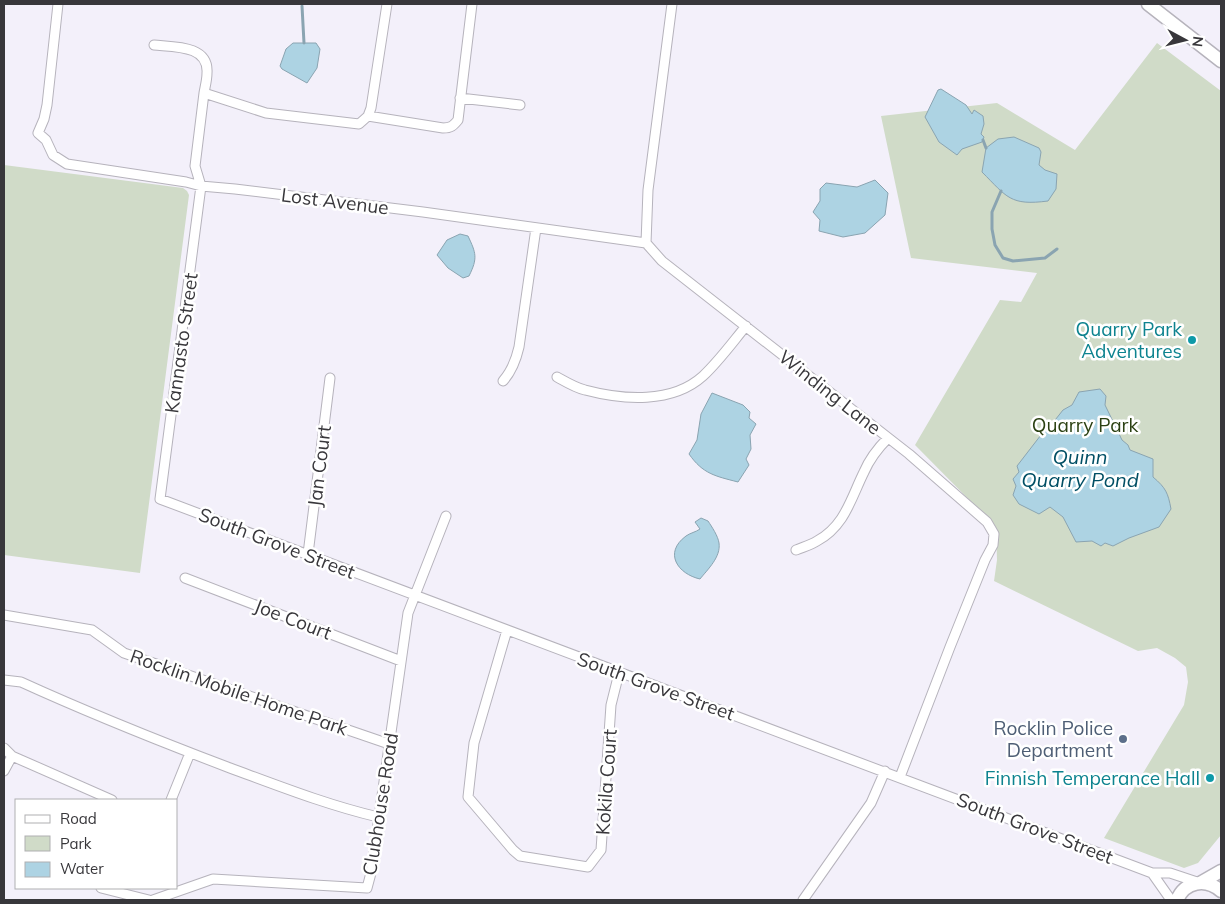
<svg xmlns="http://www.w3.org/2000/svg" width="1225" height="904" viewBox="0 0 1225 904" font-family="Mulish,sans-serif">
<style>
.green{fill:#d0dbc8}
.water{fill:#add3e3;stroke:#8aa4b1}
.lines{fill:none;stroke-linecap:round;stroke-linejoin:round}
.stream{stroke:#8aa4b1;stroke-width:3}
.minor-casing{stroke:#b6b3bc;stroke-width:11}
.secondary-casing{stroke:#b6b3bc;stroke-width:15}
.minor{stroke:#fff;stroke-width:9}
.secondary{stroke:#fff;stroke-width:12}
.culture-dot{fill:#0f9aa8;stroke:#fff;stroke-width:2}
.service-dot{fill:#5c6f8a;stroke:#fff;stroke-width:2}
.labels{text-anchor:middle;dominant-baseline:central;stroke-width:5;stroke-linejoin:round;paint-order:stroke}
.street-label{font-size:19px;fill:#38373b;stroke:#fff}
.culture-label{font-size:19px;fill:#0d838f;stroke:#fff;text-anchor:end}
.park-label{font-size:19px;fill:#2b4113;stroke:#fff}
.service-label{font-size:19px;fill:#4e5e75;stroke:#fff;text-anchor:end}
.water-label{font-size:20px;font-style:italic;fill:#004e64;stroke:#fff}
</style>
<rect width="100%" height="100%" fill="#f3f0fa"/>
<path class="green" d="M1157,43l64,48v744l-23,28 -14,5 -80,-30 80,-133 4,-23 -2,-15 -11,-9 -18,-10 -19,3 -144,-70 3,-21 -1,-33 -81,-82 85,-145 21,2 16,-29 -126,-15 -30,-142 116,-13 78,47z
M4,165l179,23 4,3 2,4 -49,378 -136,-18z"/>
<path class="water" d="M293,43h23l4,6 -3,19 -10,15 -25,-14 -2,-3 6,-17z
M941,89l25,16 6,9 2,-4 9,6 1,8 -3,10 3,3 -2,5 -20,7 -5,6 -18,-13 -14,-25 13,-27z
M1014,137l25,11 2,4 -2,13 6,5 12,4 -1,15 -8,12c-38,5 -41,-4 -66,-29l4,-24 12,-9z
M875,180l13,13 -3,22 -20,18 -22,4 -24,-6 1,-11 -7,-8 7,-11v-12l6,-6 31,4z
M460,234l8,2c8,17 10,22 1,40l-6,2 -15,-10 -11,-13 10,-15z
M1100,389l6,7 -1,9 17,35 6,5 2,5 23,9v18c13,11 15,16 18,32l-12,18 -30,11 -16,8 -8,-3 -4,3 -9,-5 -16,1 -13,-25 -13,-10 -11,7 -20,-10 -6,-9 3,-9 -3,-7 6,-7 -2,-6 27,-35 4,-2 15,-19 9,-5 7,-13z
M712,393l31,12 7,7 -1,6 7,6 -6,11 1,14 -5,10 3,6 -11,17c-23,-6 -35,-8 -49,-28l8,-14 4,-26z
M701,518l7,3c4,6 10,15 11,22 2,14 -11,26 -19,36 -22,-5 -37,-26 -14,-43 4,-3 10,-4 14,-7l-5,-7z"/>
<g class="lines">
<path class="stream" d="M302,6l2,37
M983,140l3,8
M1001,191l-9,21v17l3,16 8,13 10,3 32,-3 12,-9"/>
<defs>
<path id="minor" d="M58,4l-11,101 -3,14 -6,14 8,7 7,15 14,9 119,18 15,4 34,3 188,23 223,31
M387,4l-16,104 -3,8 -9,8 -93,-11 -62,-20 -9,73 6,20 -41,313 992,374h18l30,10
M672,4l-24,186 -2,53 16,18 247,193 78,68 7,12 -1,11 -8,15 -35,87 -50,130
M154,45c20,2 55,0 53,28 0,7 -2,14 -3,20
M460,98l60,7
M368,116l75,12c8,0 10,-2 15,-8l14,-116
M557,377c9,5 19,11 28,13 38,10 87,14 118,-14 16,-15 29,-33 43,-50
M503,381c9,-10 13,-21 16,-34l17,-119
M796,550c7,-3 15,-5 21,-9 28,-15 34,-43 47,-69 6,-14 14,-24 24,-34
M308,554l22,-176
M185,578l216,83
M4,615l88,15 32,23 265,91
M507,630l-33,113 -6,54 45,53 7,6 68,11 13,-17 10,-145 8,-32
M4,680l17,2c68,31 138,59 209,86 49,18 97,37 148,49
M4,748l8,8 100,44
M4,771l8,-15
M171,800l19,-47
M1152,873l19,27
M101,888l48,12
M153,900l60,-21 154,9 4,-15 37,-260 38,-97
M803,900l68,-97 14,-32"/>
<path id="secondary" d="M1148,4l73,57
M1200,883l21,-12
M1177,900c8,-19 29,-22 44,-9"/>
</defs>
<use href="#minor" class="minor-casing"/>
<use href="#secondary" class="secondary-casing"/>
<use href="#minor" class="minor"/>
<use href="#secondary" class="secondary"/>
</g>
<g class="culture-dot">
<circle cx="1192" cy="340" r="5"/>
<circle cx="1210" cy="778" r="5"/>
</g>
<circle class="service-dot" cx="1123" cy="739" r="5"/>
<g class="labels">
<g class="street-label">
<text transform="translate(335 201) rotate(7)">Lost Avenue</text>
<text transform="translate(181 343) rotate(-82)">Kannasto Street</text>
<text transform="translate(830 392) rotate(38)">Winding Lane</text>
<text transform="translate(319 466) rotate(-83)">Jan Court</text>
<text transform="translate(277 543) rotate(21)">South Grove Street</text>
<text transform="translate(293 619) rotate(21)">Joe Court</text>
<text transform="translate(656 686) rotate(20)">South Grove Street</text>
<text transform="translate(239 692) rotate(19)">Rocklin Mobile Home Park</text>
<text transform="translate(606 782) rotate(-86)">Kokila Court</text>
<text transform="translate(380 804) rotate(-81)">Clubhouse Road</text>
<text transform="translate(1035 828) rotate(21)">South Grove Street</text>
</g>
<g class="culture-label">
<text x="1182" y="329">Quarry Park<tspan x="1182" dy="22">Adventures</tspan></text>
<text x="1200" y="778">Finnish Temperance Hall</text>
</g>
<g class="park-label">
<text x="1085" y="425">Quarry Park</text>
</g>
<g class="service-label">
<text x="1113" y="728">Rocklin Police<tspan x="1113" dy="22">Department</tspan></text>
</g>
<g class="water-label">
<text x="1080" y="456">Quinn<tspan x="1080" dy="23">Quarry Pond</tspan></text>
</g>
</g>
<rect width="1225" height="904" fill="none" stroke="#38373b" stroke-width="10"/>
<rect x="15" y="799" width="162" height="90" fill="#ffffff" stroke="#afafb1"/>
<rect x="25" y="815" width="25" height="8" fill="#ffffff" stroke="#afafb1"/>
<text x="60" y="824" font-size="15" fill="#38373b">Road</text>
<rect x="25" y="836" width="25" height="15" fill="#d0dbc8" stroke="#afafb1"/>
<text x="60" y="849" font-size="15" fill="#38373b">Park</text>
<rect x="25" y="862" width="25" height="15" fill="#add3e3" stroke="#afafb1"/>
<text x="60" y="874" font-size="15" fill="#38373b">Water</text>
<g transform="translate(1185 40) rotate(97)" stroke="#ffffff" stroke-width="4" paint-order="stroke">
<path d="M0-4L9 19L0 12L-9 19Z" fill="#38373b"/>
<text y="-8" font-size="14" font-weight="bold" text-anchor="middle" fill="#38373b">N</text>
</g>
</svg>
